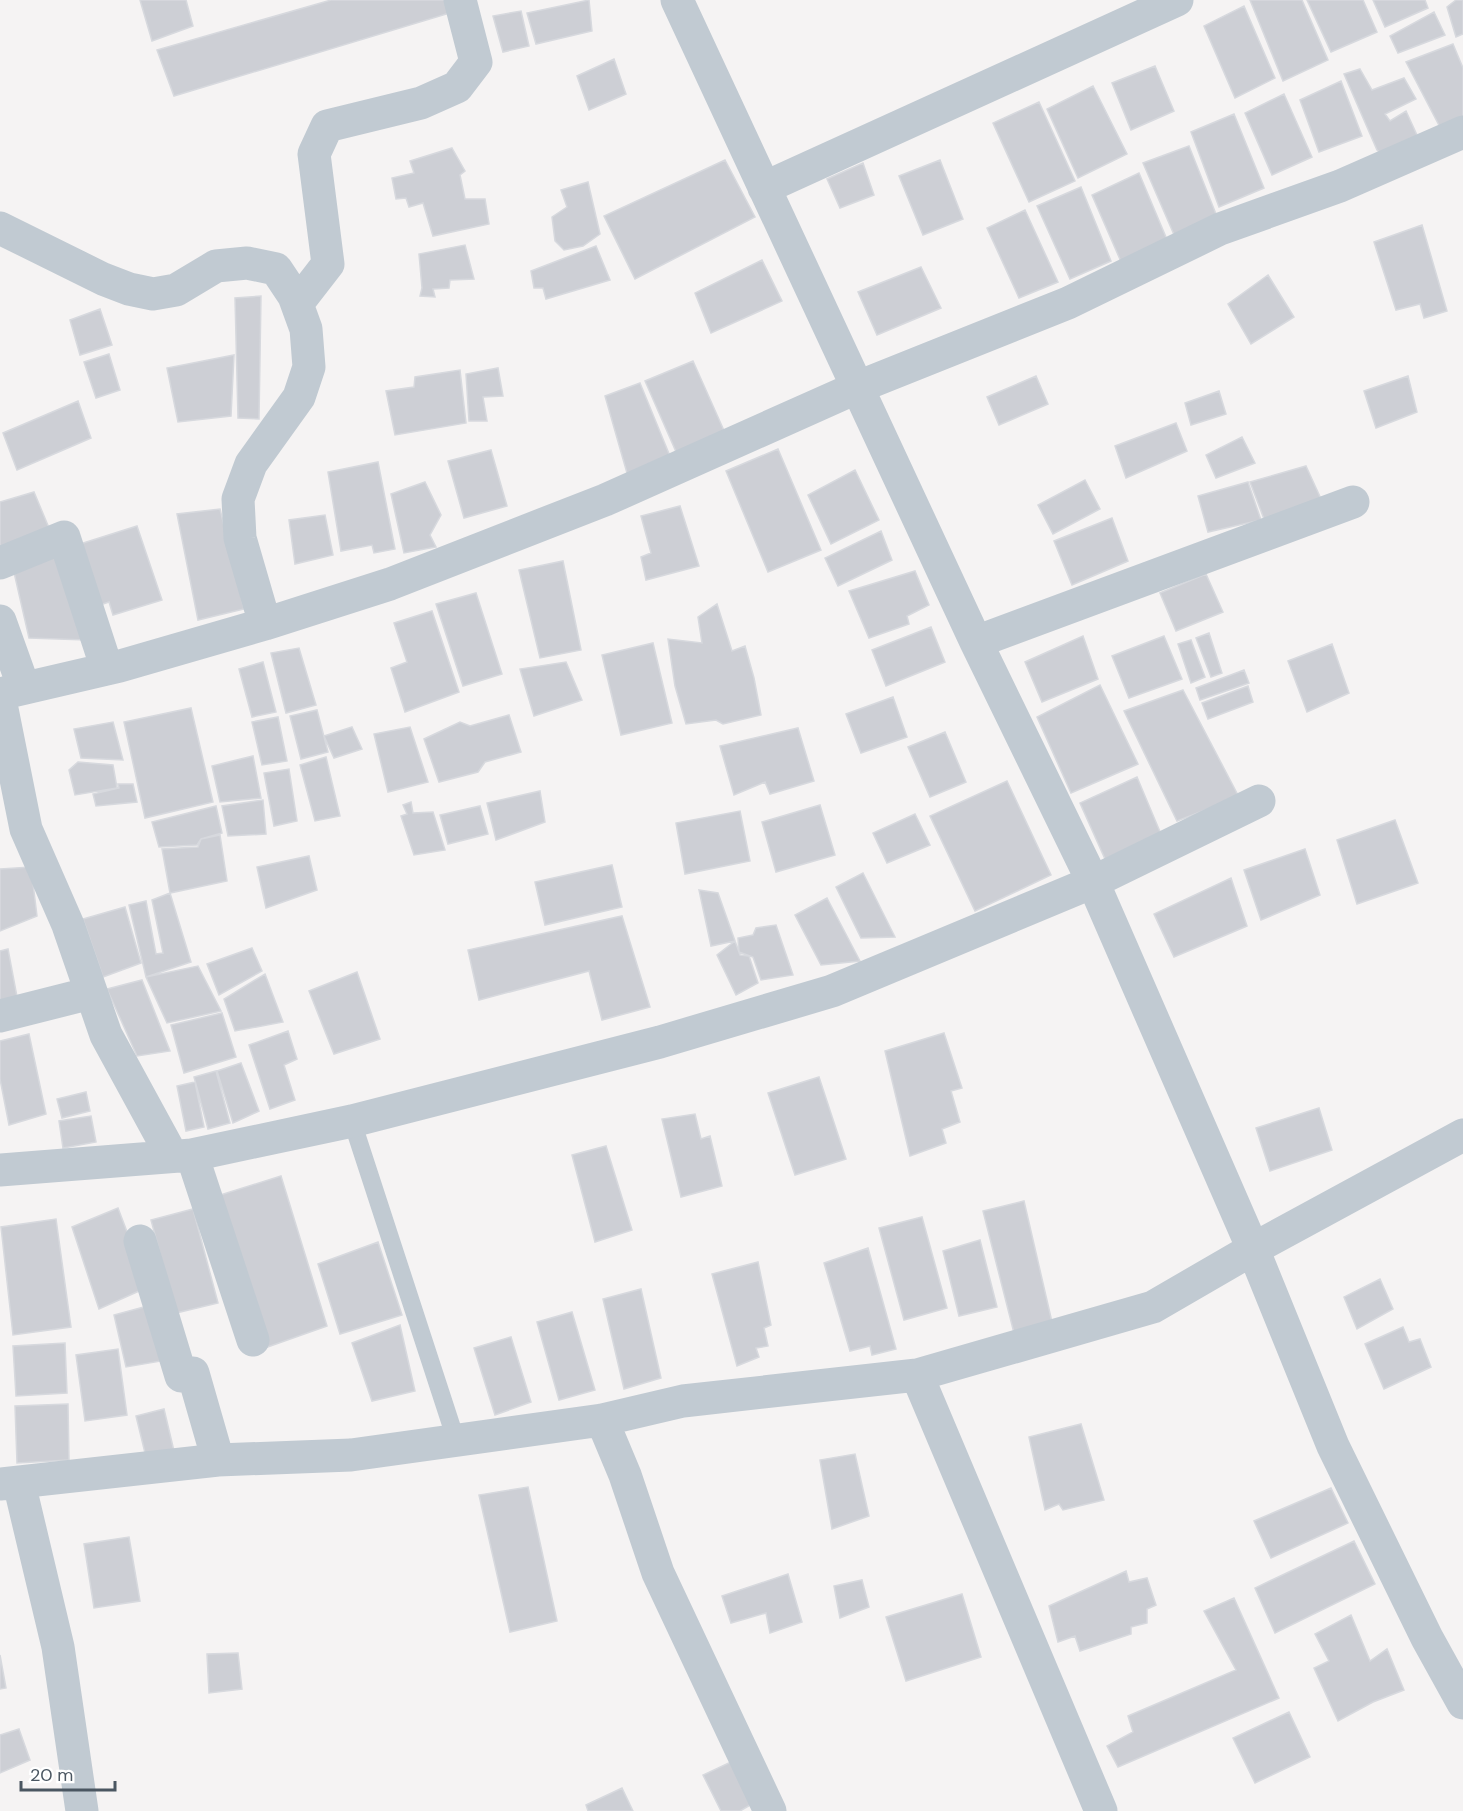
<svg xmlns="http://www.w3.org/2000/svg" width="1463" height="1811" viewBox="0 0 1463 1811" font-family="'DM Sans',sans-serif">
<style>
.building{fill:#cdcfd5;stroke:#d7d9de;stroke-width:1.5}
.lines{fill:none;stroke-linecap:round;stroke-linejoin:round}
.service{stroke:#c1cad2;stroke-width:18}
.minor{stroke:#c1cad2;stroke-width:33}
</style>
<rect width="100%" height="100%" fill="#f5f3f3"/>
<path class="building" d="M140,0h46l7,26 -41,15z
M331,0h119l3,12 -279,84 -17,-46z
M589,0l3,31 -56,13 -9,-31z
M1250,0h52l26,60 -45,21z
M1307,0h56l14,32 -46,20z
M1373,0h52l3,8 -43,19z
M1456,0h7v34l-7,3 -9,-30z
M1244,6l31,72 -40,20 -31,-72z
M521,11l8,35 -26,6 -10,-36z
M1434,12l11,23 -47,18 -8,-17z
M1453,44l10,24v54l-21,9 -36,-69z
M614,59l12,35 -37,16 -12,-34z
M1155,66l19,45 -43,19 -19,-47z
M1360,69l12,21 32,-12 12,21 -31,15 5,7 16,-10 16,35 -31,15 -14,-11 -33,-76z
M1341,81l21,55 -43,16 -19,-52z
M1093,86l34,68 -49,24 -31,-69z
M1284,94l28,63 -40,18 -27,-62z
M1039,102l36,79 -46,21 -36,-79z
M1234,114l30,74 -45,19 -28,-75z
M1189,146l29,73 -43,18 -32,-74z
M452,148l13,23 -5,4 5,24h20l4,25 -56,12 -10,-33 -14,4 -3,-9 -10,1 -4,-21 22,-5 -4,-12z
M725,160l30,57 -120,62 -31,-63z
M940,160l23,59 -40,16 -24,-59z
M863,163l11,32 -34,13 -13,-29z
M1139,173l29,69 -46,22 -30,-69z
M588,182l12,52 -17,12 -19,4 -9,-9 -3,-24 15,-10 -6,-17z
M1081,187l30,74 -41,18 -33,-73z
M1025,210l33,72 -39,16 -32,-70z
M1422,225l25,86 -23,7 -4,-14 -24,6 -22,-68z
M465,245l9,34 -24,1 -1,8 -16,1 2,8 -15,-1 2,-8 -3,-34z
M596,246l14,34 -64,19 -3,-11h-9l-3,-17z
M762,260l20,41 -71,32 -16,-40z
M921,267l20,41 -64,27 -19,-43z
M1268,275l26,42 -43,27 -23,-40z
M261,296l-2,123 -21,-1 -3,-120z
M100,309l12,36 -32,10 -10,-35z
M109,354l11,36 -24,8 -12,-36z
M234,355l-3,61 -53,6 -11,-54z
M693,361l33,74 -49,19 -32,-73z
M498,368l5,28 -20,1 4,24h-18l-3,-47z
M460,370l6,53 -71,12 -9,-44 28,-4 1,-10z
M1036,376l12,28 -49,21 -12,-28z
M1408,376l9,36 -41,16 -12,-37z
M640,383l32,78 -45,12 -22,-77z
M1219,391l7,23 -35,11 -6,-22z
M78,401l13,37 -74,32 -14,-37z
M1176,423l11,28 -61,27 -11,-32z
M1242,437l13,26 -39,15 -10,-23z
M778,449l43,101 -53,22 -42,-101z
M491,450l16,56 -43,12 -16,-57z
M378,462l17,87 -21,4 -2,-8 -31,6 -13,-79z
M1306,466l16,35 -58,18 -14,-37z
M855,470l24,50 -48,24 -23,-49z
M1085,480l15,29 -47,25 -15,-29z
M425,482l16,33 -11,20 6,12 -32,6 -13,-59z
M1248,482l13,38 -53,12 -10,-36z
M34,492l18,43 -52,20v-53z
M680,506l19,60 -53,14 -5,-23 10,-4 -10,-37z
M220,509l24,100 -46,11 -21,-106z
M325,515l8,40 -38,9 -6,-44z
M1112,518l16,43 -56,24 -18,-44z
M137,526l25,74 -49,15 -4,-13 -12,4 -17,-62z
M881,531l11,29 -54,26 -13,-28z
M62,549l24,91 -57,-2 -16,-70z
M563,561l18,89 -41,8 -21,-88z
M915,571l14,34 -22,11 2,8 -40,14 -20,-47z
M1206,574l17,38 -47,19 -16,-38z
M476,593l26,81 -39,12 -27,-82z
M717,604l15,47 13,-5 9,32 7,37 -38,9 -7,-4 -30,4 -11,-38 -7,-47 34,4 -4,-26z
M432,611l27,81 -54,20 -14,-44 16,-6 -13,-39z
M931,627l14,35 -59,24 -14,-36z
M1209,633l13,40 -11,4 -15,-39z
M1083,636l15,43 -56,23 -17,-40z
M1164,636l18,43 -53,19 -17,-42z
M1191,640l14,37 -14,6 -13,-39z
M653,643l19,80 -51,12 -19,-80z
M1332,644l17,49 -42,19 -19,-51z
M299,648l17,57 -30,8 -15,-60z
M263,662l13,50 -24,5 -13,-48z
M566,662l16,38 -48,16 -14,-47z
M1244,670l5,13 -49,17 -4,-12z
M1100,685l38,79 -67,29 -34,-76z
M1248,686l5,16 -45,17 -6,-16z
M1183,690l56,107 -62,24 -53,-110z
M893,697l14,40 -46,16 -15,-39z
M191,708l22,94 -68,16 -21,-96z
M317,710l11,42 -27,7 -11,-43z
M509,715l12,37 -36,10 -7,10 -39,10 -15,-43 36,-17 10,4z
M278,717l9,44 -25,4 -10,-43z
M113,722l10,38 -42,-2 -7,-29z
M352,727l10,22 -28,9 -10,-22z
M410,727l18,55 -40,10 -14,-58z
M798,728l16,53 -44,13 -5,-12 -31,13 -14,-49z
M945,732l21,50 -36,15 -22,-50z
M253,756l8,42 -41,4 -8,-36z
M326,757l14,59 -25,5 -15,-56z
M78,762l35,3 4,23 -42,7 -6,-25z
M289,769l8,52 -23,5 -10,-53z
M1137,777l24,57 -56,25 -25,-56z
M1007,781l44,94 -76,36 -45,-95z
M118,784h15l4,18 -41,4 -3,-12 26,-6z
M540,791l5,31 -49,18 -9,-37z
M263,800l3,34 -38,2 -6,-30z
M411,802l2,11 20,-1 12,38 -31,5 -13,-39 6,-2 -4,-9z
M820,805l15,50 -59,17 -14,-50z
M216,806l6,27 -21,6 -4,6 -38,2 -7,-25z
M480,806l8,28 -40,10 -8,-29z
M740,811l10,50 -65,13 -9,-51z
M915,814l15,31 -43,18 -14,-30z
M1395,820l23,63 -61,21 -20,-64z
M220,835l7,46 -57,12 -8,-44 36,-2 3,-8z
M1305,849l15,46 -59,25 -17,-50z
M309,856l8,34 -51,18 -9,-41z
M612,865l10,42 -77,18 -10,-43z
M31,867l6,49 -37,15v-62z
M863,873l32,64 -34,1 -25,-51z
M1231,878l16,48 -73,31 -20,-43z
M699,890l19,3 17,48 -24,5z
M170,893l21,69 -45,15 -17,-72 17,-4 10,53 7,-1 -11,-53z
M827,898l33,63 -39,4 -26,-50z
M125,907l16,56 -38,14 -20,-58z
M622,916l28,91 -48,13 -13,-49 -110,29 -11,-50z
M776,925l17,50 -32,5 -8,-23 -14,-5 -1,-14 15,-3 3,-7z
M735,941l5,14 9,1 9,27 -22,12 -19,-40z
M252,948l10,23 -43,24 -12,-31z
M8,949l10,53 -18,4v-55z
M198,966l23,45 -54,12 -21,-46z
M357,972l23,67 -46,15 -25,-63z
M265,974l18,48 -48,9 -11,-32z
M142,980l28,71 -33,5 -30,-67z
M222,1013l14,44 -52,16 -13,-48z
M288,1031l9,28 -13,6 11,35 -25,9 -21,-64z
M944,1033l18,55 -11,3 9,31 -18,7 4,14 -36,13 -25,-105z
M29,1034l17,80 -37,11 -9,-46v-38z
M241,1063l18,48 -26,12 -16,-52z
M216,1071l14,52 -22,6 -14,-52z
M819,1077l27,82 -51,16 -27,-82z
M195,1082l9,45 -18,4 -9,-45z
M86,1092l4,19 -28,7 -5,-19z
M1319,1108l13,42 -62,21 -14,-43z
M695,1114l6,25 9,-3 12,50 -41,11 -19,-78z
M91,1116l5,26 -33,6 -4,-27z
M606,1146l26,84 -37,12 -23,-87z
M281,1176l46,150 -65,23 -48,-152z
M1024,1201l28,121 -38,11 -31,-122z
M118,1208l30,79 -49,22 -27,-82z
M193,1209l25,94 -42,10 -25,-93z
M922,1217l25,91 -43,12 -25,-92z
M56,1219l15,108 -58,8 -12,-108z
M980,1240l17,67 -38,9 -16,-65z
M378,1242l24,73 -62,19 -22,-70z
M868,1248l28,101 -24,6 -2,-9 -20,5 -26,-88z
M758,1262l13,63 -7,3 4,18 -12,2 3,9 -22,9 -25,-92z
M1380,1279l13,30 -36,20 -13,-32z
M641,1289l20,89 -37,11 -21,-90z
M155,1304l12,56 -41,7 -12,-52z
M572,1312l23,78 -36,10 -22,-78z
M400,1325l15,66 -43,10 -20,-58z
M1403,1327l6,15 11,-3 11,28 -47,22 -19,-45z
M511,1337l20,65 -36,13 -21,-67z
M65,1343l2,50 -51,3 -3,-50z
M118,1349l9,66 -42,6 -9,-66z
M68,1404l1,56 -52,3 -2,-57z
M164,1409l10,42 -28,6 -10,-41z
M1081,1424l23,76 -41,10 -4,-6 -14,6 -16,-73z
M855,1454l14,62 -37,13 -12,-69z
M528,1487l29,134 -47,11 -31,-137z
M1331,1488l17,35 -77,35 -17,-37z
M129,1537l11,64 -46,7 -10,-64z
M1354,1541l21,43 -100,49 -20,-45z
M1126,1571l3,11 18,-4 9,27 -9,4v14l-16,4v7l-51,17 -5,-15 -17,6 -9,-36z
M788,1574l14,48 -32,11 -4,-20 -35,10 -9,-27z
M862,1580l7,27 -29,11 -6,-32z
M962,1594l19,63 -75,24 -20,-64z
M1234,1598l45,100 -161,69 -11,-21 26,-14 -5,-16 108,-46 -32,-59z
M1351,1615l19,46 17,-12 17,41 -31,12 -35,19 -24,-53 15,-7 -14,-27z
M238,1653l4,36 -33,4 -2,-39z
M0,1655l6,33 -6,1z
M1289,1712l21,45 -55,26 -22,-45z
M19,1729l11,31 -30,13v-38z
M733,1761l21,42 -14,8h-19l-18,-36z
M622,1788l11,23h-45l-2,-6z"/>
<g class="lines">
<path class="service" d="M352,1121l104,319"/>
<path class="minor" d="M677,0l299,642 117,240 160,367 80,197 94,192 36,65
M764,188l413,-188
M0,228l103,51 26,10 24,5 23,-4 40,-24 31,-3 29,6 18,27 12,33 3,38 -10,30 -48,67 -13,35 2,39 25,86
M297,304l31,-40 -14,-110 13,-28 94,-23 36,-16 19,-25 -16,-62
M0,563l64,-26 43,132
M0,621l24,67
M976,642l377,-140
M0,694l120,-28 145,-42 125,-40 215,-84 253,-113 210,-84 152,-74 120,-43 123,-54
M0,699l26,130 42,96 38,110 66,121
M0,1016l91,-23
M192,1155l61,185
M0,1170l192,-15 160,-34 308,-79 172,-51 261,-109 166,-81
M140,1241l41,135 12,-3 25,87
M917,1375l184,436
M602,1420l23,55 33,98 112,238
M19,1483l39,164 24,164
M0,1484l218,-24 133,-5 251,-35 81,-19 234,-26 236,-68 100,-58 210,-114"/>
</g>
<path d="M21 1781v9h94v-9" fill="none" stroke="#4a5661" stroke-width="3"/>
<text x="30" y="1781" font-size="18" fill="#4a5661" stroke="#ffffff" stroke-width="4.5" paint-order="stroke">20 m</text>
</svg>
